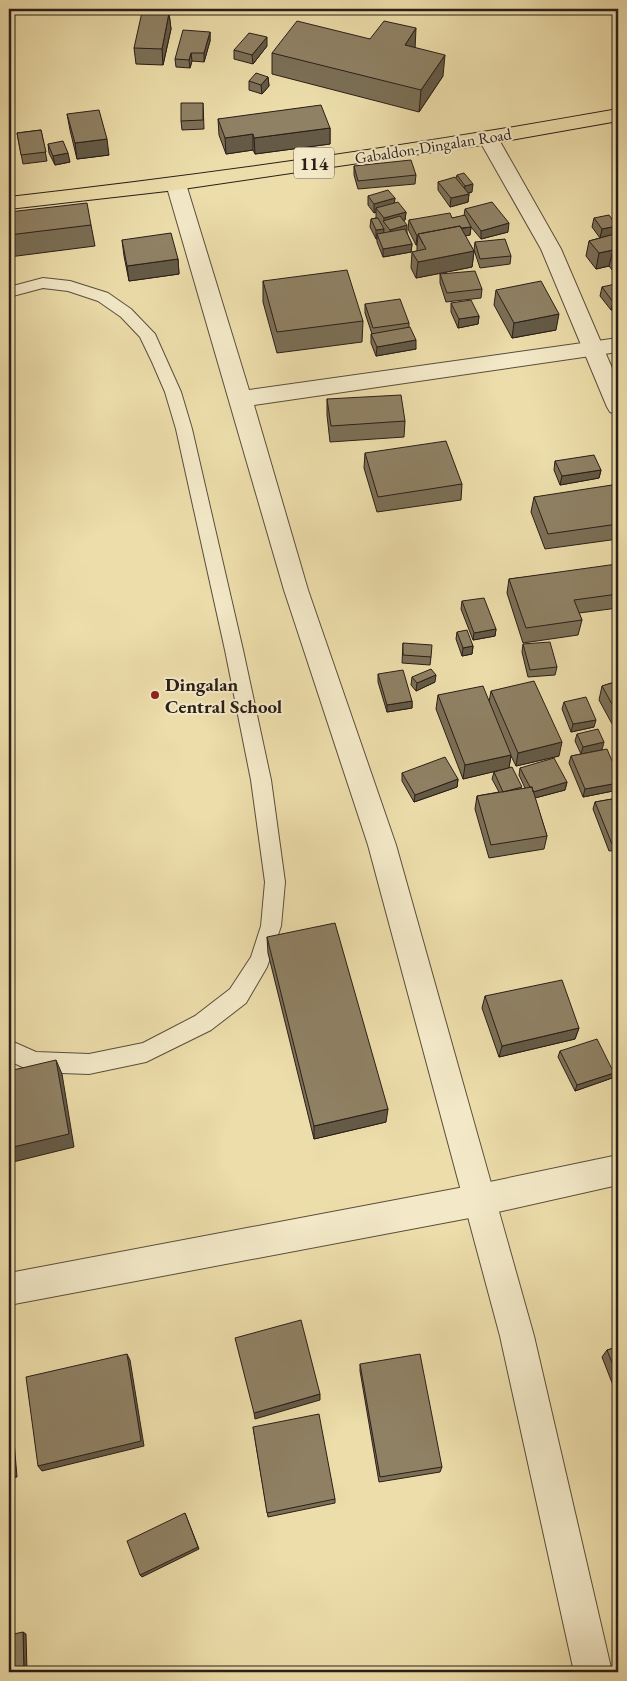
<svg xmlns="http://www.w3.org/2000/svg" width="627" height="1681" viewBox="0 0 627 1681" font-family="'EB Garamond',serif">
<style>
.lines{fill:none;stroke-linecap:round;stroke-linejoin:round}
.service-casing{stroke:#5a4e3c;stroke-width:2}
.minor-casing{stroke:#5a4e3c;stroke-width:2}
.tertiary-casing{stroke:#5a4e3c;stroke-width:2}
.primary-casing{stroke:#2a1e18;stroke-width:2}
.service{fill:#f3e9c8;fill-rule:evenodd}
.minor{fill:#f3e9c8;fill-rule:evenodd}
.tertiary{fill:#f3e9c8;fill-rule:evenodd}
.primary{fill:#ecddaa;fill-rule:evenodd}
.wall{fill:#7b6f56;stroke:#2a1e18}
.shaded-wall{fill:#645a46;stroke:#2a1e18}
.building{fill:#8f8164;stroke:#2a1e18}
.poi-dot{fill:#8f2418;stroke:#f3e9c8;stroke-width:2}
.labels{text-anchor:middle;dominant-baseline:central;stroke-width:4;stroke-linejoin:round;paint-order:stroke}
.far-street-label{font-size:16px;fill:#2a1e18;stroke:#f3e9c8}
.shield{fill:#f3e9c8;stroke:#665b4d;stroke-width:1}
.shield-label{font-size:18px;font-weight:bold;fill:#2a1e18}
.poi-label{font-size:19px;font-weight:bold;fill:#2a1e18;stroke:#f3e9c8;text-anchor:start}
</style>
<rect width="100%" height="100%" fill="#ecddaa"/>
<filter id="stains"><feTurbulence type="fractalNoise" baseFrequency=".004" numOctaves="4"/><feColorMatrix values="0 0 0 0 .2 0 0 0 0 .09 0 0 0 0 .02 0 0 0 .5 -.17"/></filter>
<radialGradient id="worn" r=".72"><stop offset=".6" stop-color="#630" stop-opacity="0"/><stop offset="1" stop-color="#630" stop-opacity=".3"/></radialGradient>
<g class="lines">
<defs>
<path id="service" d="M43,278l27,3 38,12 23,16 24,25 26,58 11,37 51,221 28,130 14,102 -4,44 -14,41 -21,36 -35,27 -65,32 -57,12 -55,-2 -25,-11v-21l27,12 53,2 54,-11 52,-27 35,-27 21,-32 10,-31 4,-44 -14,-102 -26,-130 -49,-221 -11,-37 -13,-30 -12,-25 -19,-20 -23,-16 -30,-10 -25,-3 -34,9v-10z"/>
<path id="minor" d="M176,178l7,2 3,4 63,206 369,-52v14l-364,53 54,185 88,255 138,491 78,336h-38l-74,-336 -132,-491 -84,-255 -118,-406 3,-4z"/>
<path id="tertiary" d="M488,132l7,2 3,4 63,111 57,133v33l-8,-3 -3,-5 -66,-158 -63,-111 3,-4z
M618,1155v30l-138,31 -471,89v-32l471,-89z"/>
<path id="primary" d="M618,109v12l-130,23 -312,46 -167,19v-12c204,-23 407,-52 609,-88z"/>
</defs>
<use href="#service" class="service-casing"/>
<use href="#minor" class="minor-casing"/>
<use href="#tertiary" class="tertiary-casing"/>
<use href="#primary" class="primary-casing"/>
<use href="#service" class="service"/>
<use href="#minor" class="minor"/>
<use href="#tertiary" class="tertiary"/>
<use href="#primary" class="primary"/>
</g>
<path class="wall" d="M277,9h19l-4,4z
M169,13l2,16 -8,36 -27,-1 -2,-16z
M210,32v9l-6,21 -12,-1 -2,7 -14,-1 -1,-8z
M370,39l45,8 28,29 -24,36 -147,-38v-21z
M267,46l-14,18 -19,-5v-9z
M268,77l1,9 -7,8 -13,-4v-9z
M203,103l1,26 -22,1 -1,-9z
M67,114l42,41 -32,4 -7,-29z
M218,119l112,9v16l-75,10 -2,-4 -27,4 -7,-19z
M41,130l6,31 -24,3 -6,-31z
M48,144l22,18 -15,3 -6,-12z
M354,166l62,9 -1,9 -57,5 -4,-14z
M457,175l15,17 -3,1 -1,9 -18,5 -12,-17v-8l18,-4z
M368,196l27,2 -1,5 12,9 -1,8 -2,1 4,12 5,11 -1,8 -28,5 -6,-15v-3h-1l-6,-12 1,-8 5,-1v-6l-2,1 -6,-8z
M465,209l43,23 -27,7 -10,-12 -1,8 -5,1 9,15 -2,16 -56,11 -5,-10 1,-16 5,-1v-6h-1l-8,-16 1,-9 43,-2 12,-2z
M9,212l82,13 4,21 -86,11z
M594,218l23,8 -2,8 3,-1v44l-9,-11 -13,3 -10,-13 3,-15 11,-3 -8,-11z
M122,240l56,19 1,15 -50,7 -5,-25z
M475,242l36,14 -1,8 -30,4 -6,-18z
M440,274l42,15 -1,9 -35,4 -6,-19z
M263,281l100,40 -1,21 -85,11 -14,-51z
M602,287l16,1v21l-7,1 -11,-14z
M496,290l60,40 -44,8 -18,-33z
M451,303l28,13 -1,8 -20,4 -7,-16z
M365,304l44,19v4l7,22 -40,7 -5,-13v-9h1l-7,-21z
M327,399l78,22 -1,16 -74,5 -3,-27z
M365,453l97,31 -1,16 -84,12 -13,-44z
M555,461l46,9 -2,8 -39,7 -6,-15z
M534,497l84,3v39l-73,10 -14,-37z
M618,566v42l-39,5 3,7 -4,15 -55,8 -16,-50 2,-14z
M462,601l34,28 -1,7 -22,4 -12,-31z
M457,632l16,14 -1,8 -10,2 -6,-17z
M403,643l28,14 -1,8 -28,-2z
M523,644l34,23 -2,8 -27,2 -6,-25z
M378,674l34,27v7l-25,4 -9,-30z
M412,677l23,5 -19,9 -5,-6z
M618,681v52h-1l-18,-33 3,-14z
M491,691l68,65 -43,10 -5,-10 -2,11 13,22 3,-1 -6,-13 1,-7 47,14 -2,8 -30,8 12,38 -3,13 -55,9 -14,-49 2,-13 22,-4 -7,-13 2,-7 6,-2 -37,9 -27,-70 2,-14 51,7z
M564,702l30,25 -23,5 -9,-23z
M577,734l25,16 16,25v15l-35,7 -14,-34 2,-7 10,-2 -6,-13z
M402,773l56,6 -1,8 -43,15 -12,-21z
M618,798v52l-9,1 -16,-42 2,-7z
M267,937l119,185 -72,17 -46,-186z
M485,996l94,32 -4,11 -76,18 -17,-49z
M560,1051l54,22 -2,5 -37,13 -17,-34z
M618,1347v51l-16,-41 5,-7z
M360,1364l82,103 -2,5 -61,10 -19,-111z
M253,1427l82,72v4l-67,14z"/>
<path class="shaded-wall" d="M292,9h4l-4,4z
M169,13l2,16 -8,36 -1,-16z
M416,28l-1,22 -10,-5z
M210,32v9l-6,21v-9z
M267,37v9l-14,18 -1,-9z
M191,53l1,8 -2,7 -1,-8z
M445,55l-2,21 -24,36 2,-22z
M268,77l1,9 -7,8 -1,-9z
M330,128v16l-75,10 -1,-16z
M253,134v16l-27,4 -1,-16z
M107,139l2,16 -32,4 -2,-16z
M68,153l2,9 -15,3 -2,-9z
M473,184l-1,8 -8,2 1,-8z
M469,194l-1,8 -18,5 1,-9z
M395,198l-1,9 -18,1v4l-2,1v-9z
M406,212l-1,8 -18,5 -3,-4v-3z
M509,223l-1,9 -27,7v-8z
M407,225v9l-17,4v-8z
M617,226l-2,8 -15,4 2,-9z
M471,227l-1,8 -47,9 -4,-8z
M384,229l-1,9 -6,-4v5h-1v-9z
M417,236h1l-1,9h-1z
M412,244l-1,8 -28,5v-8z
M613,250l-4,16 -13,3 3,-16z
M474,251l-2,16 -56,11 2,-16z
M178,259l1,15 -50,7 -2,-15z
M618,301v8l-7,1 2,-8z
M559,314l-3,16 -44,8 2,-15z
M479,316l-1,8 -20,4 1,-9z
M416,340v9l-40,7 1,-9z
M601,470l-2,8 -39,7 2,-9z
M496,629l-1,7 -22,4 1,-7z
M473,646l-1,8 -10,2 1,-8z
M436,675l-1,7 -19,9 1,-8z
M412,701v7l-25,4v-7z
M596,720l-2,7 -23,5 2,-8z
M562,742l-3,14 -43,10 2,-13z
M604,742l-2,8 -21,4 2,-7z
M511,755l-2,13 -46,11 2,-14z
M458,779l-1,8 -43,15 1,-7z
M567,782l-2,8 -34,9 2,-7z
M618,783v7l-35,7 2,-8z
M579,1028l-4,11 -76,18 3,-11z
M56,1060l6,14 12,73 -65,16v-15z
M614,1073l-2,5 -37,13 2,-6z
M388,1109l-2,13 -72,17v-13z
M127,1354l3,6 14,86 -102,25 -4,-5z
M320,1394v6l-65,19 -1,-6z
M9,1402l2,3 6,72 -8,2z
M185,1513l14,36 -57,28 -2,-2z
M9,1551l5,27 -5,2z
M23,1632l3,2 1,38h-3z"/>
<path class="building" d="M142,12l27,1 -7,36 -28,-1z
M297,21l73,18 14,-18 32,7 -11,17 40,10 -24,35 -149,-37z
M183,30l27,2 -6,21h-13l-2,7 -14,-1z
M249,33l18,4 -15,18 -18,-5z
M256,73l12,4 -7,8 -12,-4z
M181,103h22v17l-22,1z
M321,105l9,23 -76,10 -1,-4 -28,4 -7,-19z
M99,110l8,29 -32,4 -8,-29z
M41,130l5,22 -25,3 -4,-22z
M63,141l5,12 -15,3 -5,-12z
M411,160l5,15 -58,6 -4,-15z
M464,173l9,11 -8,2 -8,-11z
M455,177l14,17 -18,4 -13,-16z
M388,190l7,8 -21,6 -6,-8z
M398,202l8,10 -22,6 -8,-10z
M492,202l17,21 -28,8 -16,-22z
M87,203l4,22 -82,10v-23z
M450,213l2,5 13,-3 6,12 -10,1 -1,-2 -42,8v2h-1l-8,-16z
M609,215l8,11 -15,3 -8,-11z
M400,216l7,9 -17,5 -7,-9z
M378,218l6,11 -8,1 -5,-11z
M460,226l14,25 -56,11 -6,-10 14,-3 -8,-15z
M405,229l7,15 -29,5 -6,-15z
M171,233l7,26 -51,7 -5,-26z
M618,233v24l-5,-7 -14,3 -10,-12z
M505,239l6,17 -31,3 -5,-17z
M347,270l16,51 -86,11 -14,-51z
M475,271l7,18 -35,4 -7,-19z
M541,281l18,33 -45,9 -18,-33z
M615,284l3,4v13l-5,1 -11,-15z
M400,299l9,24 -36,5 -8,-24z
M471,300l8,16 -20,3 -8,-16z
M410,327l6,13 -39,7 -6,-13z
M401,395l4,26 -74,5 -4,-27z
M446,441l16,43 -84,13 -13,-44z
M594,455l7,15 -39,6 -7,-15z
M612,485l6,15v24l-70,10 -14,-37z
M617,564l1,2v28l-44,6 8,20 -56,8 -17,-49z
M484,598l12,31 -22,4 -12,-32z
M467,630l6,16 -10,2 -6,-16z
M550,642l7,25 -27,3 -7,-26z
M403,643l29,2 -1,12 -28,-2z
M431,669l5,6 -19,8 -5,-6z
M403,670l9,31 -25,4 -9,-31z
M534,681l28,61 -44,11 -27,-62z
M618,681v34l-16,-29z
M483,686l28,69 -46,10 -27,-70z
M586,697l10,23 -23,4 -9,-22z
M598,729l6,13 -21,5 -6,-13z
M607,749l11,26v8l-33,6 -14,-33z
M445,757l13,22 -43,16 -13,-22z
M554,758l13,24 -34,10 -1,-5h-2l-10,-19z
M512,767l10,20 -19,5 -9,-20z
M532,787l15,49 -56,9 -14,-49z
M618,798v45l-6,1 -17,-42z
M335,923l53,186 -74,17 -47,-189z
M562,980l17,48 -77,18 -17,-50z
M597,1039l17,34 -37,12 -17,-34z
M56,1060l13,74 -60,14v-77z
M301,1320l19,74 -66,19 -19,-75z
M618,1347v31l-11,-28z
M127,1354l14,87 -103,25 -12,-89z
M420,1354l22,113 -62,10 -20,-113z
M319,1414l16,85 -68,14 -14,-86z
M9,1432l3,40 -3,1z
M185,1513l13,34 -58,28 -13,-34z
M23,1632l1,40h-15v-37z"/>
<circle class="poi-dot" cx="155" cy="695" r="5"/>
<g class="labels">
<g class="far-street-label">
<text transform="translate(433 146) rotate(-9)">Gabaldon-Dingalan Road</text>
</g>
<rect class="shield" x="294" y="147.5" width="40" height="31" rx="4"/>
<g class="shield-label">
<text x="314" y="163">114</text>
</g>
<g class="poi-label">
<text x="165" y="684">Dingalan<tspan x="165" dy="22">Central School</tspan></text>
</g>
</g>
<rect width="627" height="1681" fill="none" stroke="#ecddaa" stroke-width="30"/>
<rect x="10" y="10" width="607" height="1661" fill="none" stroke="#2a1e18" stroke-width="2.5"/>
<rect x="15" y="15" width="597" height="1651" fill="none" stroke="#2a1e18"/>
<rect width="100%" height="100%" filter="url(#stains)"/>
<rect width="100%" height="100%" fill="url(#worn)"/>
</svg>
